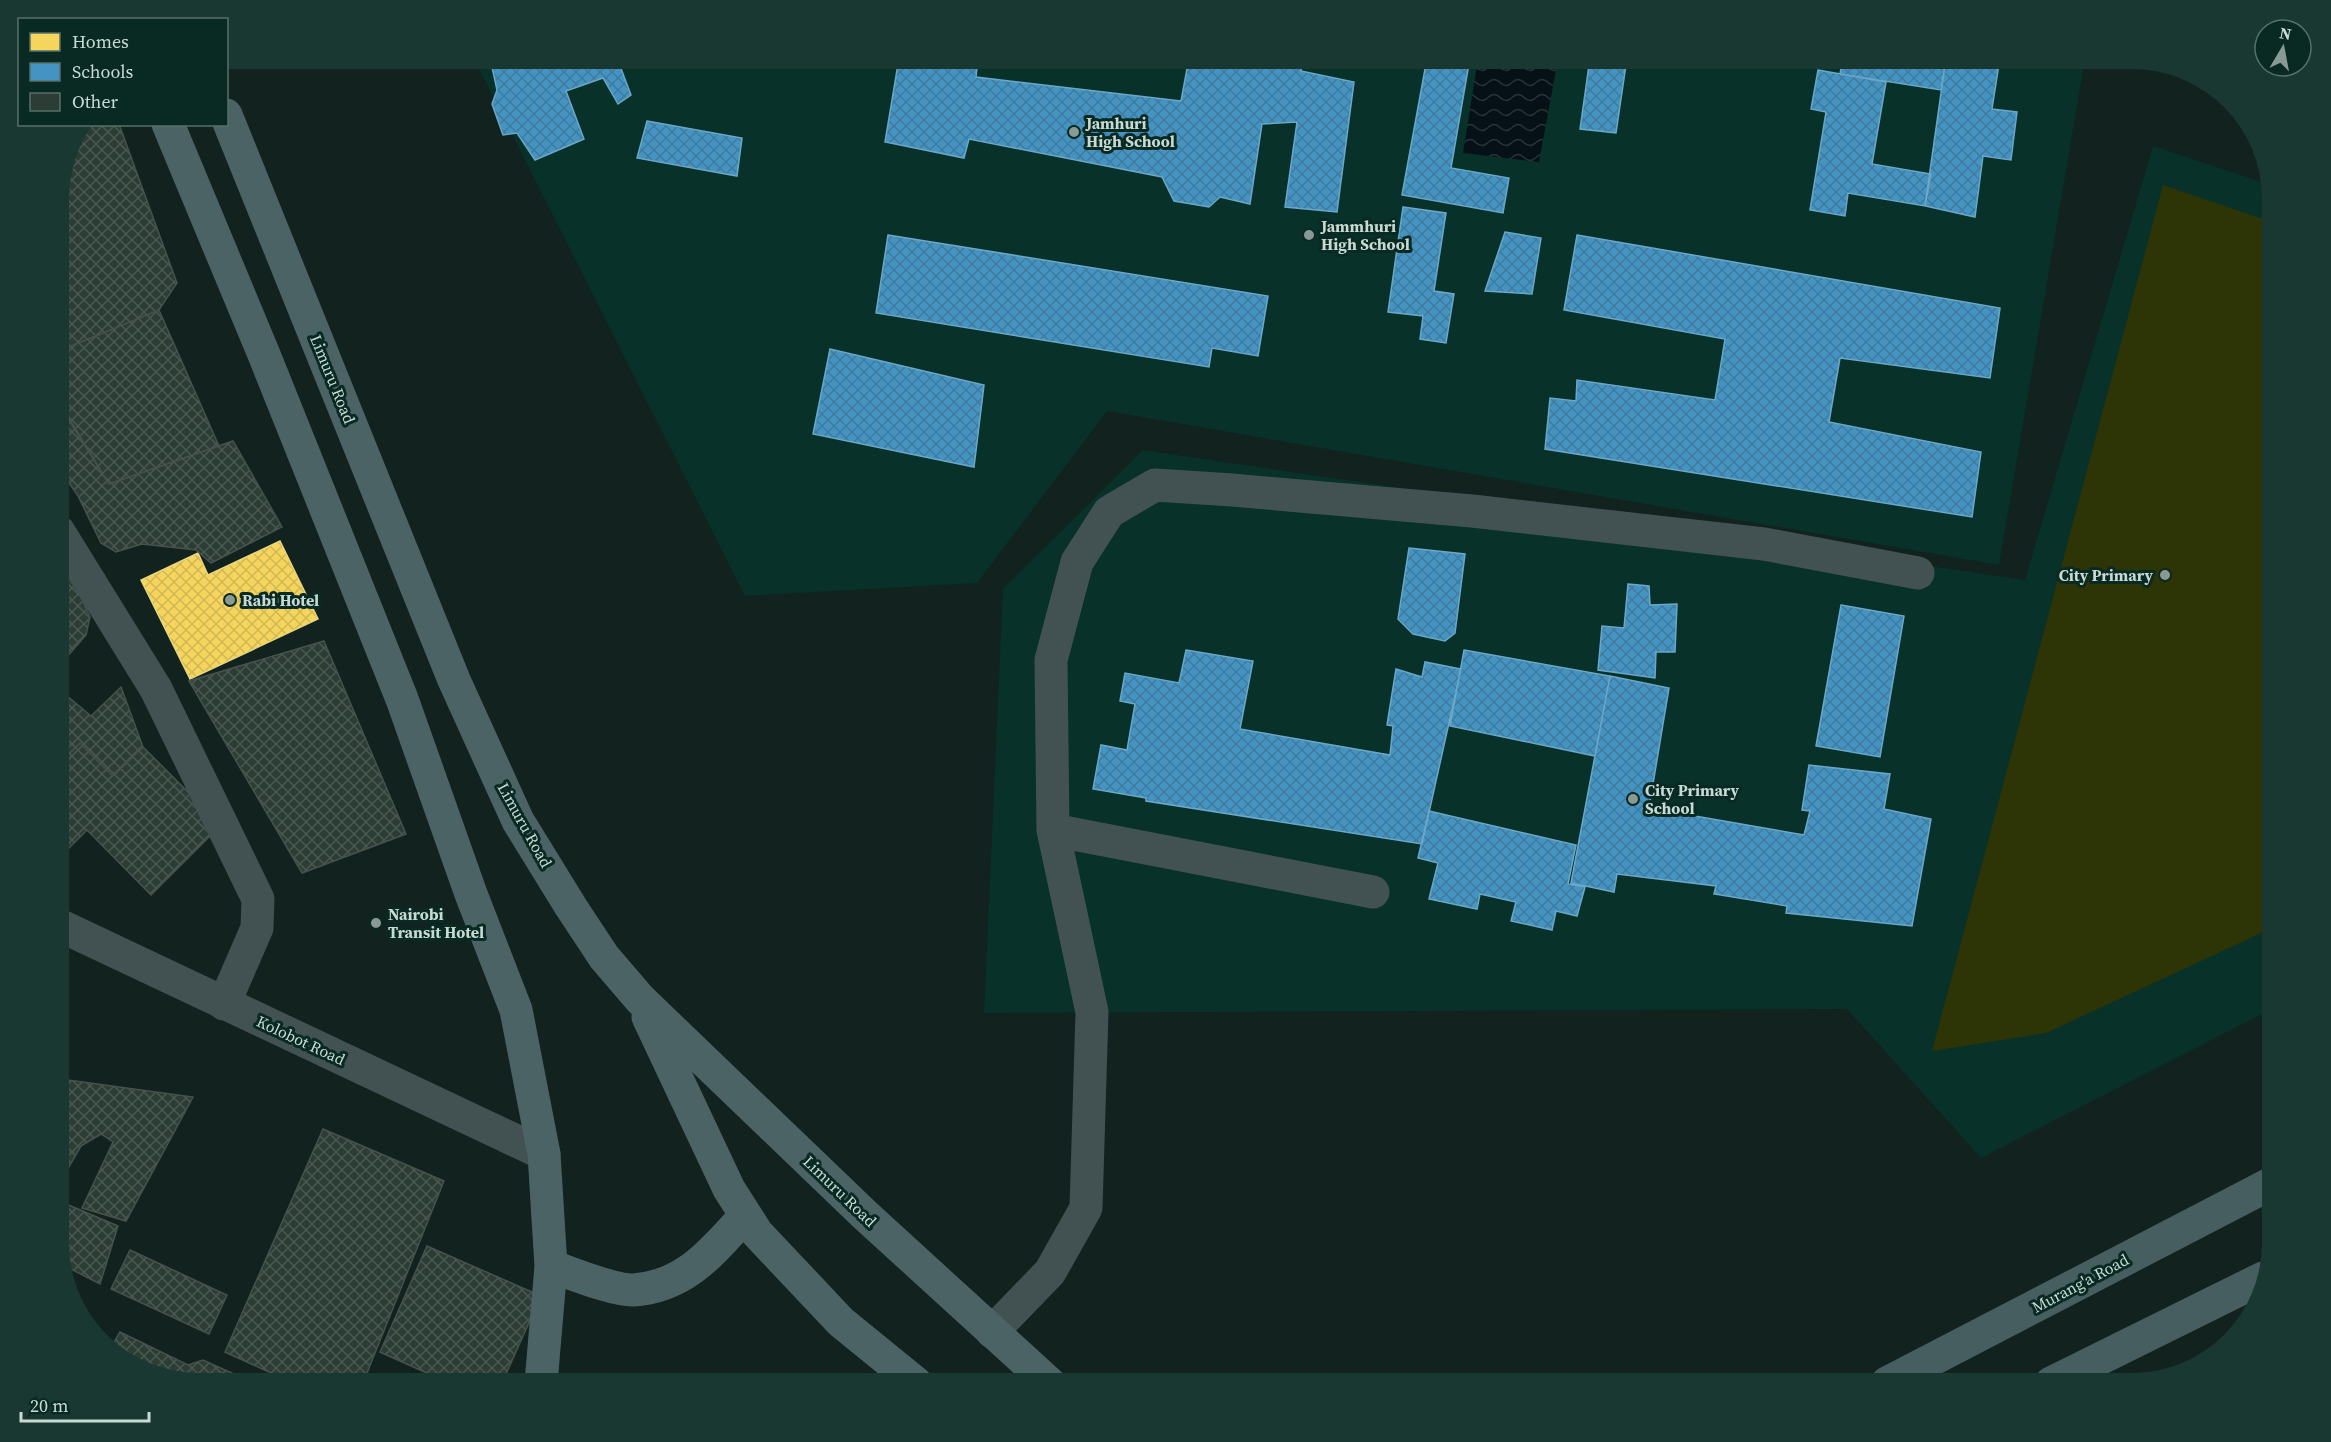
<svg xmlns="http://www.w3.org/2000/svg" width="2331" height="1442" viewBox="0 0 2331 1442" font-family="'Source Serif 4',serif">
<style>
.built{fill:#073129}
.green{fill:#2d3506}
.water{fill:url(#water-waves)}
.homes{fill:url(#homes-cross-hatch);stroke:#e8d680;stroke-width:1.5}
.schools{fill:url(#schools-cross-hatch);stroke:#6ba8c8;stroke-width:1.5}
.building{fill:url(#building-cross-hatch);stroke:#46524d;stroke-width:1.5}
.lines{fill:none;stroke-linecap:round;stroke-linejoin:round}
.minor{stroke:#425253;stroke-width:33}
.major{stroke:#4c6366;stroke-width:33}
.highway{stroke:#475e60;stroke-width:33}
.poi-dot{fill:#899a95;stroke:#092a23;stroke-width:2}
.labels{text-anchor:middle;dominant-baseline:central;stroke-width:6;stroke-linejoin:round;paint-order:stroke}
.poi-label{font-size:16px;font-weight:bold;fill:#c9dad5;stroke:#092a23;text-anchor:start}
.street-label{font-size:16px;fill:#c9dad5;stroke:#092a23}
</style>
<defs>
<pattern id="water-waves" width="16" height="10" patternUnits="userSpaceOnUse" patternTransform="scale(1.5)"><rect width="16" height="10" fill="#051117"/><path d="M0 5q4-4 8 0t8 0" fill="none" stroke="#283338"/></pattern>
<pattern id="homes-cross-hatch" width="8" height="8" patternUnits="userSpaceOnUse" patternTransform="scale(1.5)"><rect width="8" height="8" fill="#f6d55c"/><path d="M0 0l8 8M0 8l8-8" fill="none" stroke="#d1b756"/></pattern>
<pattern id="schools-cross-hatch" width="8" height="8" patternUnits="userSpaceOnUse" patternTransform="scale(1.5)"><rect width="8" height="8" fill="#4393c3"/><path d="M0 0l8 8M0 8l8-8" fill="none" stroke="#417a9c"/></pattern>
<pattern id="building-cross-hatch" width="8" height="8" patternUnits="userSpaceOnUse" patternTransform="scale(1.5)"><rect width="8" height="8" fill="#2c3d35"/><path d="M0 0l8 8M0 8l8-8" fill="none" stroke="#495851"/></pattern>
</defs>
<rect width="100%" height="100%" fill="#11221f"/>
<path class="built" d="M474,59h1611l-86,506 -892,-154 -130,172 -232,13z
M2153,146l118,39 1,6v818l-291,149 -134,-149 -863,4 19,-424 140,-139 882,130z"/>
<path class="green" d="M2163,185l109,37v706l-226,105 -114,18z"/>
<path class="water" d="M1478,59h80l-19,103 -76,-9z"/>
<path class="homes" d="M280,541l38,78 -128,60 -49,-99 57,-27 10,22z"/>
<path class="schools" d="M490,58h127l14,37 -13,9 -15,-26 -37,13 18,48 -49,21 -18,-27 -14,2 -11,-31 5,-14z
M899,58h79l-2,19 205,24 8,-43h113l-1,13 53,11 -17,130 -52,-5 12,-85 -35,2 -12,80 -30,-7 -11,10 -35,-6 -12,-24 -193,-38 -5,19 -79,-16z
M1427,58h43l-19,110 58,10 -6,35 -101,-18z
M1590,58h37l-11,75 -36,-4z
M1843,58h103l-5,32 -101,-16z
M1946,58h54l-8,51 25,3 -6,48 -28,-4 -8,61 -50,-11z
M1818,70l68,12 -14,82 59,10 -6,32 -77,-13 -3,23 -35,-6 16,-98 -15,-3z
M647,121l95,17 -5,38 -100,-18z
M1403,207l43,6 -12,78 20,3 -8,49 -26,-4 3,-23 -35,-4z
M1505,232l36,6 -9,56 -47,-3z
M888,235l380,61 -10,60 -46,-8 -3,19 -333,-54z
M1577,235l423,73 -10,70 -150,-20 -11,64 152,30 -9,65 -427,-68 5,-51 26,3 1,-21 138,20 10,-61 -161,-29z
M830,349l154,36 -10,82 -161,-33z
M1409,548l56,6 -10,79 -10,8 -32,-7 -15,-15z
M1628,584l21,2 1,19 27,-1 -2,48h-19l-1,26 -57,-8 4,-44 22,2z
M1841,605l63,11 -24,141 -64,-11z
M1186,650l67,11 -13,68 150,26 3,-29 -6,-1 9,-56 26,8 3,-15 36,7 -39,175 -276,-43v-3l-53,-9 8,-44 26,5 8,-46 -15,-3 5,-28 54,10z
M1464,650l146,26 -15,80 -145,-30z
M1610,676l59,12 -20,120 155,27 6,-24 -8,-1 7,-45 81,9 -6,35 47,10 -19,107 -126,-13 1,-7 -73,-12 2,-8 -99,-12 -3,18 -43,-9z
M1429,811l147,34 -8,39 17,3 -8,29 -21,-5 -4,19 -41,-9 5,-19 -36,-8 -3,15 -48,-10 9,-36 -20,-5z"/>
<path class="building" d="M92,124h27l58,159 -18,27 -100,41v-160l14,-54z
M159,310l60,136 -110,38 -50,-82v-51z
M59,404l50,80 124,-43 49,86 -71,36 -15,-13 -54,-6 -26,8 -15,-9 -23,-47 -19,-28z
M66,563l24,54 -4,18 -27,31v-97z
M324,641l82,193 -104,39 -113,-192z
M121,687l22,60 -30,29 -33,-33 -21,21v-75l32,27z
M80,743l33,33 30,-29 78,78 -70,70 -64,-65 -21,21 -7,-7v-80z
M59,1030l8,8 -8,15z
M68,1080l125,17 -67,124 -44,-13 31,-66 -12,-8 -20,12 -22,38v-87z
M323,1129l121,52 -81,202h-70l-68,-31z
M59,1201l59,25 -18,58 -37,-19 -4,-14z
M427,1246l114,50 -39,87h-53l-69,-31z
M130,1250l97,45 -18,39 -98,-45z
M120,1332l68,33 15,-5 51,23 -55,1 -70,-20 -18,-17z"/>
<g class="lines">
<path class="minor" d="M59,532l97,157 102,210 -1,29 -33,76
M1053,830l320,62
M59,925l485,229
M992,1332l58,-60 36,-64 6,-196 -39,-182 -2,-170 26,-98 32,-50 46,-27 77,5 240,21 292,33 154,29"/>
<path class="major" d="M226,115l228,565 64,141 53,86 33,50 36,42 225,216 184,168
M168,124l97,233 137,342 69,195 45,116 28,144 7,112 -10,117
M648,1017l81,172 28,44 84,89 75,61
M551,1266c20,7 63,25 83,24 52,-4 79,-39 111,-74"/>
<path class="highway" d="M1887,1383l385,-200
M2051,1383l212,-105"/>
</g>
<g class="poi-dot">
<circle cx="1074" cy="132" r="6"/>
<circle cx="1309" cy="235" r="6"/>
<circle cx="2165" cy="575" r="6"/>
<circle cx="230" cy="600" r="6"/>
<circle cx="1633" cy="799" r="6"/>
<circle cx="376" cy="923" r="6"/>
</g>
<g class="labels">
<g class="poi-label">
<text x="1086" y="123">Jamhuri<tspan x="1086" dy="18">High School</tspan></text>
<text x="1321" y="226">Jammhuri<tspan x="1321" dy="18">High School</tspan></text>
<text x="2153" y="575" text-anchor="end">City Primary</text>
<text x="242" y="600">Rabi Hotel</text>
<text x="1645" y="790">City Primary<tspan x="1645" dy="18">School</tspan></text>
<text x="388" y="914">Nairobi<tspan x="388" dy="18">Transit Hotel</tspan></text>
</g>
<g class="street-label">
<text transform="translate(333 379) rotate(68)">Limuru Road</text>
<text transform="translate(525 825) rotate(61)">Limuru Road</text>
<text transform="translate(301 1040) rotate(25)">Kolobot Road</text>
<text transform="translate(840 1191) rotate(44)">Limuru Road</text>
<text transform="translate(2080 1283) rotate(-28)">Murang'a Road</text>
</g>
</g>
<path d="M0 0H2331V1442H0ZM199 69H2132A130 130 0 0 1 2262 199V1243A130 130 0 0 1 2132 1373H199A130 130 0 0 1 69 1243V199A130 130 0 0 1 199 69Z" fill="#183831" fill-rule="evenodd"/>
<rect x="18" y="18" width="210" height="108" fill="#092a23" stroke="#56706a" stroke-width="1.5"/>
<rect x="30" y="33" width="30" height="18" fill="#f6d55c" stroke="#56706a" stroke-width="1.5"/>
<text x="72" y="48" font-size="18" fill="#c9dad5">Homes</text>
<rect x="30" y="63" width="30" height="18" fill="#4393c3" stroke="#56706a" stroke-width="1.5"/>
<text x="72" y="78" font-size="18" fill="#c9dad5">Schools</text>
<rect x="30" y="93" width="30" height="18" fill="#2c3d35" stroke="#56706a" stroke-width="1.5"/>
<text x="72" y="108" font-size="18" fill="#c9dad5">Other</text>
<g transform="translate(2283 48) rotate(10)"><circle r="28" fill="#092a23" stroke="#56706a" stroke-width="1.5"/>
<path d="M0-4.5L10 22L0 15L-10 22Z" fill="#899a95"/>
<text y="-9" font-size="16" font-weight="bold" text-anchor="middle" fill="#c9dad5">N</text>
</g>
<path d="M21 1412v9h128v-9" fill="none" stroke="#c9dad5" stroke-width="3"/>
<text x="30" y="1412" font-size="18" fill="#c9dad5" stroke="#092a23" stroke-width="4.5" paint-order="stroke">20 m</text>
</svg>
